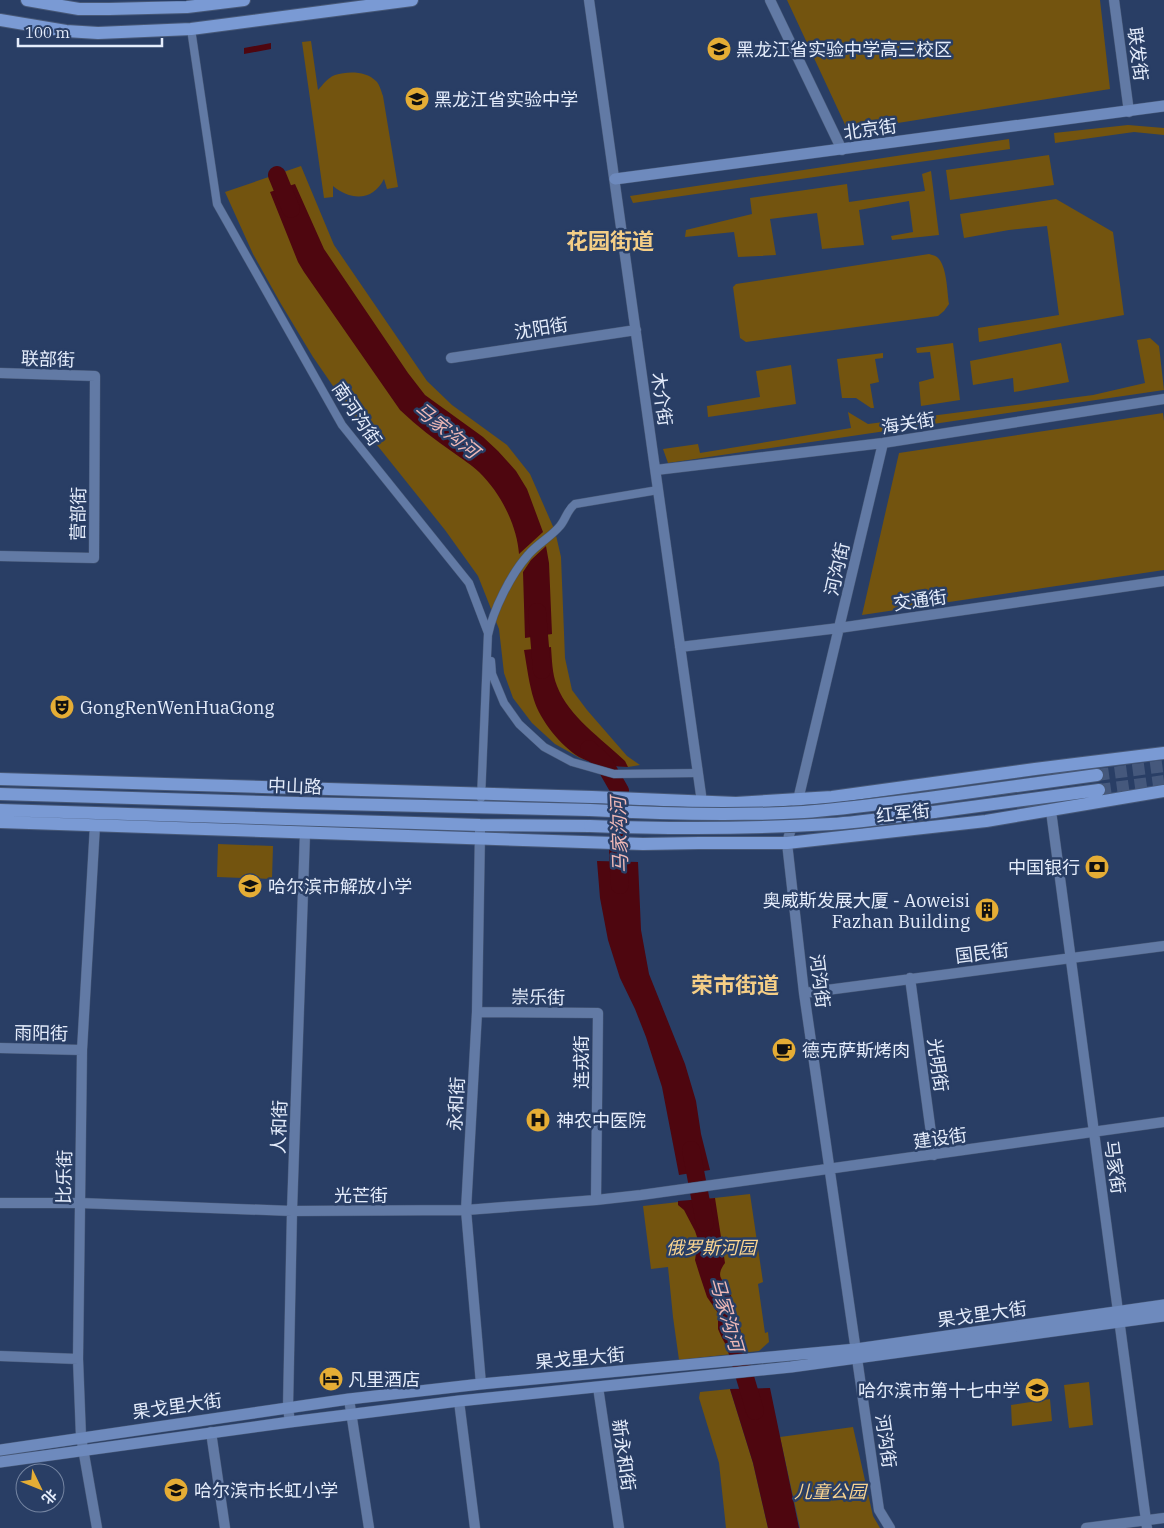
<svg xmlns="http://www.w3.org/2000/svg" width="1164" height="1528" viewBox="0 0 1164 1528" font-family="'IBM Plex Serif','Noto Sans SC',serif">
<style>
.green{fill:#73540f}
.water{fill:#4e060f}
.lines{fill:none;stroke-linecap:round;stroke-linejoin:round}
.river{stroke:#4e060f;stroke-width:18}
.primary-tunnel{stroke:#45587c;stroke-width:12;stroke-dasharray:12 6;stroke-linecap:butt}
.minor-casing{stroke:#475877;stroke-width:9}
.tertiary-casing{stroke:#475877;stroke-width:11}
.secondary-casing{stroke:#475877;stroke-width:12}
.primary-casing{stroke:#475877;stroke-width:14}
.minor{stroke:#627aa5;stroke-width:8}
.tertiary{stroke:#627aa5;stroke-width:10}
.secondary{stroke:#6e8abd;stroke-width:11}
.primary{stroke:#7a9ad4;stroke-width:12}
.primary-bridge-casing{stroke:#475877;stroke-width:14;stroke-linecap:butt}
.primary-bridge{stroke:#7a9ad4;stroke-width:12}
.labels{text-anchor:middle;dominant-baseline:central;stroke-width:5;stroke-linejoin:round;paint-order:stroke}
.poi-label{font-size:18px;fill:#e4ecfb;stroke:#293e65;text-anchor:start}
.street-label{font-size:18px;fill:#e4ecfb;stroke:#293e65}
.park-label{font-size:18px;font-style:italic;fill:#f9d491;stroke:#293e65}
.water-label{font-size:19px;font-style:italic;fill:#eeb8b6;stroke:#293e65}
.district-label{font-size:22px;font-weight:bold;fill:#f5ce86;stroke:#293e65}
</style>
<rect width="100%" height="100%" fill="#293e65"/>
<path class="green" d="M787,0h313l10,89 -262,42z
M311,41l7,49c5,-5 9,-12 17,-15 13,-4 31,-4 41,6 4,4 5,10 7,15l15,91 -11,2 -3,-10c-11,22 -33,22 -51,7v11l-9,1 -22,-156z
M1128,125l36,3v7l-30,-3 -79,11 -1,-10z
M1009,139l1,10 -377,54 -3,-7z
M1049,155l5,30 -104,15 -4,-30z
M301,166l33,79 93,136 25,24 55,40 23,29 25,57 6,26 4,101 7,32 15,20 40,46 13,9 -12,2 -32,-4 -16,-5 -25,-14 -23,-21 -19,-25 -9,-25 -5,-44 -21,-53 -33,-46 -92,-115 -40,-58 -32,-53 -28,-50 -28,-62z
M931,171l8,64 -47,5 -1,-4 22,-4 -4,-31 -50,9 5,35 -42,4 -5,-36 -47,6 6,36 -38,2 -4,-25 -49,5 1,-7 66,-16 -2,-16 97,-14 2,18 76,-11 -3,-17z
M1056,199l57,33 11,83 -145,27 -1,-14 81,-13 -12,-89 -38,4 -45,8 -4,-24z
M929,254c3,1 5,1 8,3 10,8 10,34 12,47l-5,7 -6,5 -192,26 -6,-4 -7,-51 3,-3z
M1150,338l9,8 5,44 -496,73 -5,-14 35,-5 2,9 151,-25 -3,-16 20,12 225,-29 52,-12 -8,-43z
M953,343l7,57 -39,6 -2,-24 15,-4 -4,-26 -13,1 -1,-5z
M1061,343l8,39 -55,10 -1,-14 -40,7 -3,-24z
M883,353v5l-8,1 4,23 -9,2 4,24h-3l-15,-10h-14l-5,-39z
M791,365l5,39 -88,13 -1,-11 53,-9 -4,-26z
M1163,413l1,8v149l-302,45 37,-162z
M218,844l55,2 -1,33 -55,-2z
M750,1194l13,88 -5,2 7,49 3,-1 1,10 -10,9 -80,9 -6,-43 -5,-50 -17,2 -8,-63z
M1089,1382l4,43 -24,3 -5,-43z
M730,1389l23,74 15,65h-42l-7,-65 -20,-65 1,-6z
M1050,1399l2,22 -40,5 -1,-21z
M853,1427l20,89 7,12h-80l-20,-91z"/>
<path class="water" d="M271,43v6l-27,5v-6z
M295,184l29,65 84,124 17,22 58,42 15,14 18,20 11,18 16,43 -24,22c-2,-29 -19,-62 -40,-82 -7,-7 -17,-13 -25,-19 -19,-13 -37,-27 -54,-43l-96,-138 -6,-10 -28,-70z
M546,546l3,17 3,71 -27,4 -2,-66 8,-12z
M551,647c1,12 1,27 6,39 12,31 44,52 68,75l3,6c-16,-1 -35,-2 -49,-10 -18,-11 -39,-37 -45,-57 -5,-16 -7,-33 -10,-50z
M597,861l41,1 3,68 8,44 36,90 11,37 5,33 9,36 -31,5 -17,-88 -16,-50 -11,-28 -15,-31 -12,-38 -8,-42z
M715,1198l10,65c-11,15 -1,17 5,28l14,62 -13,1 -9,-16 -4,-9v-16l-11,-16 -7,-21 -5,-16 3,-20 -3,-9 -11,-21 -6,-5v-4z
M770,1388l29,140h-31l-15,-65 -23,-74z"/>
<g class="lines">
<path class="river" d="M277,175l14,34
M537,612l5,58
M589,749l15,14 16,28 -2,66 2,28
M691,1150l14,73
M731,1330l24,81"/>
<path class="primary-tunnel" d="M1097,775l67,-9
M1099,790l65,-9"/>
<defs>
<path id="minor" d="M191,29l26,175 125,221 127,158 19,50 -7,165
M488,635c5,-25 23,-61 40,-80 9,-11 23,-18 32,-29 6,-7 7,-16 15,-22l83,-14
M491,661l1,13 12,29 15,21 25,23 28,15 42,12 84,-1"/>
<path id="tertiary" d="M589,0l113,802
M770,0l72,150
M1114,0l15,112
M451,358l185,-28
M0,373l95,3 -1,182 -94,-2
M656,470l227,-27 281,-44
M680,647l159,-19 325,-47
M797,804l86,-361
M1051,811l96,717
M793,821l-6,22 17,150 75,517 11,18
M95,825l-13,225 -4,309 3,78 16,91
M480,831l-3,181 -11,198 15,174
M910,978l24,177
M804,993l360,-47
M477,1012l121,1 -2,187
M0,1048l82,2
M0,1203h80l212,8 174,-1 130,-10 45,-5 523,-73
M0,1356l78,3
M598,1387l21,141
M349,1399l20,129
M459,1401l16,127
M290,1422l-2,-14 4,-197 13,-378
M211,1432l14,96
M1086,1528l78,-10"/>
<path id="secondary" d="M615,179l549,-73
M0,1450l349,-51 132,-15 375,-35 308,-44
M0,1462l290,-40 169,-21 332,-34 373,-51"/>
<path id="primary" d="M27,0l52,9h30l78,-2 57,-7
M0,20l66,11 32,2 93,-4 221,-29
M0,779l592,18 144,6 96,-6 203,-28 129,-16
M0,794l297,9 293,7
M929,798l168,-23
M0,810l480,15 110,1
M934,812l165,-22
M0,822l643,22 56,-1h88l199,-22 178,-30"/>
</defs>
<use href="#minor" class="minor-casing"/>
<use href="#tertiary" class="tertiary-casing"/>
<use href="#secondary" class="secondary-casing"/>
<use href="#primary" class="primary-casing"/>
<use href="#minor" class="minor"/>
<use href="#tertiary" class="tertiary"/>
<use href="#secondary" class="secondary"/>
<use href="#primary" class="primary"/>
<defs>
<path id="primary-bridge" d="M590,810c71,4 143,6 214,2 41,-3 83,-9 125,-14
M590,826c80,3 161,3 241,-2 34,-2 68,-8 103,-12"/>
</defs>
<use href="#primary-bridge" class="primary-bridge-casing"/>
<use href="#primary-bridge" class="primary-bridge"/>
</g>
<defs>
<symbol id="school-disc" viewBox="-11 -11 22 22"><circle r="9.5" fill="#e5ad35" stroke="#293e65"/><path d="M0-5L7-2L0 1L-7-2ZM-4 1L0 2.5L4 1V4Q0 6-4 4Z" fill="#111"/></symbol>
<symbol id="theatre-disc" viewBox="-11 -11 22 22"><circle r="9.5" fill="#e5ad35" stroke="#293e65"/><path d="M-5-5.5Q0-4 5-5.5V0Q5 5 0 6Q-5 5-5 0ZM-3.3-2.5H-1v1.5H-3.3ZM1-2.5H3.3v1.5H1ZM-2.8 1Q0 5.5 2.8 1Z" fill="#111"/></symbol>
<symbol id="bank-disc" viewBox="-11 -11 22 22"><circle r="9.5" fill="#e5ad35" stroke="#293e65"/><path d="M-6-4H6V4H-6ZM0-2.3a2.3 2.3 0 1 0 0 4.6a2.3 2.3 0 1 0 0-4.6Z" fill="#111"/></symbol>
<symbol id="building-disc" viewBox="-11 -11 22 22"><circle r="9.5" fill="#e5ad35" stroke="#293e65"/><path d="M-4-6H4V6H1V3H-1V6H-4ZM-2.5-4.3h1.7v1.8h-1.7ZM.8-4.3h1.7v1.8H.8ZM-2.5-1h1.7V.8h-1.7ZM.8-1h1.7V.8H.8Z" fill="#111"/></symbol>
<symbol id="cafe-disc" viewBox="-11 -11 22 22"><circle r="9.5" fill="#e5ad35" stroke="#293e65"/><path d="M-5.5-4.5H6V0H3Q3 3.5 0 3.5H-2.5Q-5.5 3.5-5.5 0ZM3-3.2v2h1.7v-2ZM-6 4.5H4V6H-6Z" fill="#111"/></symbol>
<symbol id="hospital-disc" viewBox="-11 -11 22 22"><circle r="9.5" fill="#e5ad35" stroke="#293e65"/><path d="M-5-5h3v3.5h4V-5h3V5h-3V1.5h-4V5h-3Z" fill="#111"/></symbol>
<symbol id="hotel-disc" viewBox="-11 -11 22 22"><circle r="9.5" fill="#e5ad35" stroke="#293e65"/><path d="M-6-4.5h1.5V1H6V5H4.5V3h-9V5H-6ZM-4 0a1.8 1.8 0 1 1 3.6 0ZM.5 0V-2.5h3Q6-2.5 6 0Z" fill="#111"/></symbol>
</defs>
<g fill-rule="evenodd">
<use href="#school-disc" x="705" y="35" width="28" height="28"/>
<use href="#school-disc" x="403" y="85" width="28" height="28"/>
<use href="#theatre-disc" x="48" y="693" width="28" height="28"/>
<use href="#bank-disc" x="1083" y="853" width="28" height="28"/>
<use href="#school-disc" x="236" y="872" width="28" height="28"/>
<use href="#building-disc" x="973" y="896" width="28" height="28"/>
<use href="#cafe-disc" x="770" y="1036" width="28" height="28"/>
<use href="#hospital-disc" x="524" y="1106" width="28" height="28"/>
<use href="#hotel-disc" x="317" y="1365" width="28" height="28"/>
<use href="#school-disc" x="1023" y="1376" width="28" height="28"/>
<use href="#school-disc" x="162" y="1476" width="28" height="28"/>
</g>
<g class="labels">
<g class="poi-label">
<text x="736" y="49">黑龙江省实验中学高三校区</text>
<text x="434" y="99">黑龙江省实验中学</text>
<text x="80" y="707">GongRenWenHuaGong</text>
<text x="1080" y="867" text-anchor="end">中国银行</text>
<text x="268" y="886">哈尔滨市解放小学</text>
<text x="970" y="900" text-anchor="end">奥威斯发展大厦 - Aoweisi<tspan x="970" dy="21">Fazhan Building</tspan></text>
<text x="802" y="1050">德克萨斯烤肉</text>
<text x="556" y="1120">神农中医院</text>
<text x="348" y="1379">凡里酒店</text>
<text x="1020" y="1390" text-anchor="end">哈尔滨市第十七中学</text>
<text x="194" y="1490">哈尔滨市长虹小学</text>
</g>
<g class="street-label">
<text transform="translate(1138 54) rotate(83)">联发街</text>
<text transform="translate(870 129) rotate(-8)">北京街</text>
<text transform="translate(541 328) rotate(-9)">沈阳街</text>
<text transform="translate(48 359) rotate(2)">联部街</text>
<text transform="translate(662 399) rotate(82)">木介街</text>
<text transform="translate(357 414) rotate(56)">南河沟街</text>
<text transform="translate(908 423) rotate(-9)">海关街</text>
<text transform="translate(78 514) rotate(-89)">营部街</text>
<text transform="translate(837 569) rotate(-77)">河沟街</text>
<text transform="translate(920 600) rotate(-8)">交通街</text>
<text transform="translate(295 786) rotate(2)">中山路</text>
<text transform="translate(903 813) rotate(-6)">红军街</text>
<text transform="translate(982 953) rotate(-7)">国民街</text>
<text transform="translate(820 981) rotate(83)">河沟街</text>
<text transform="translate(538 997) rotate(1)">崇乐街</text>
<text transform="translate(41 1033) rotate(1)">雨阳街</text>
<text transform="translate(581 1062) rotate(-90)">连戎街</text>
<text transform="translate(938 1065) rotate(82)">光明街</text>
<text transform="translate(456 1104) rotate(-87)">永和街</text>
<text transform="translate(279 1127) rotate(-88)">人和街</text>
<text transform="translate(940 1138) rotate(-8)">建设街</text>
<text transform="translate(1115 1167) rotate(82)">马家街</text>
<text transform="translate(64 1177) rotate(-89)">比乐街</text>
<text x="361" y="1195">光芒街</text>
<text transform="translate(982 1314) rotate(-8)">果戈里大街</text>
<text transform="translate(580 1358) rotate(-5)">果戈里大街</text>
<text transform="translate(177 1406) rotate(-8)">果戈里大街</text>
<text transform="translate(886 1441) rotate(82)">河沟街</text>
<text transform="translate(624 1455) rotate(82)">新永和街</text>
</g>
<g class="park-label">
<text x="711" y="1247">俄罗斯河园</text>
<text x="830" y="1491">儿童公园</text>
</g>
<g class="water-label">
<text transform="translate(447 430) rotate(39)">马家沟河</text>
<text transform="translate(619 835) rotate(-92)">马家沟河</text>
<text transform="translate(727 1314) rotate(74)">马家沟河</text>
</g>
<g class="district-label">
<text x="610" y="240">花园街道</text>
<text x="735" y="984">荣市街道</text>
</g>
</g>
<g transform="translate(40 1488) rotate(133)"><circle r="24" fill="#293e65" stroke="#7484a1"/>
<path d="M0-4L9 19L0 12L-9 19Z" fill="#e5ad35"/>
<text y="-8" font-size="14" font-weight="bold" text-anchor="middle" fill="#e4ecfb">北</text>
</g>
<path d="M18 38v8h144v-8" fill="none" stroke="#e4ecfb" stroke-width="2.5"/>
<text x="25" y="38" font-size="15" fill="#e4ecfb" stroke="#293e65" stroke-width="4" paint-order="stroke">100 m</text>
</svg>
